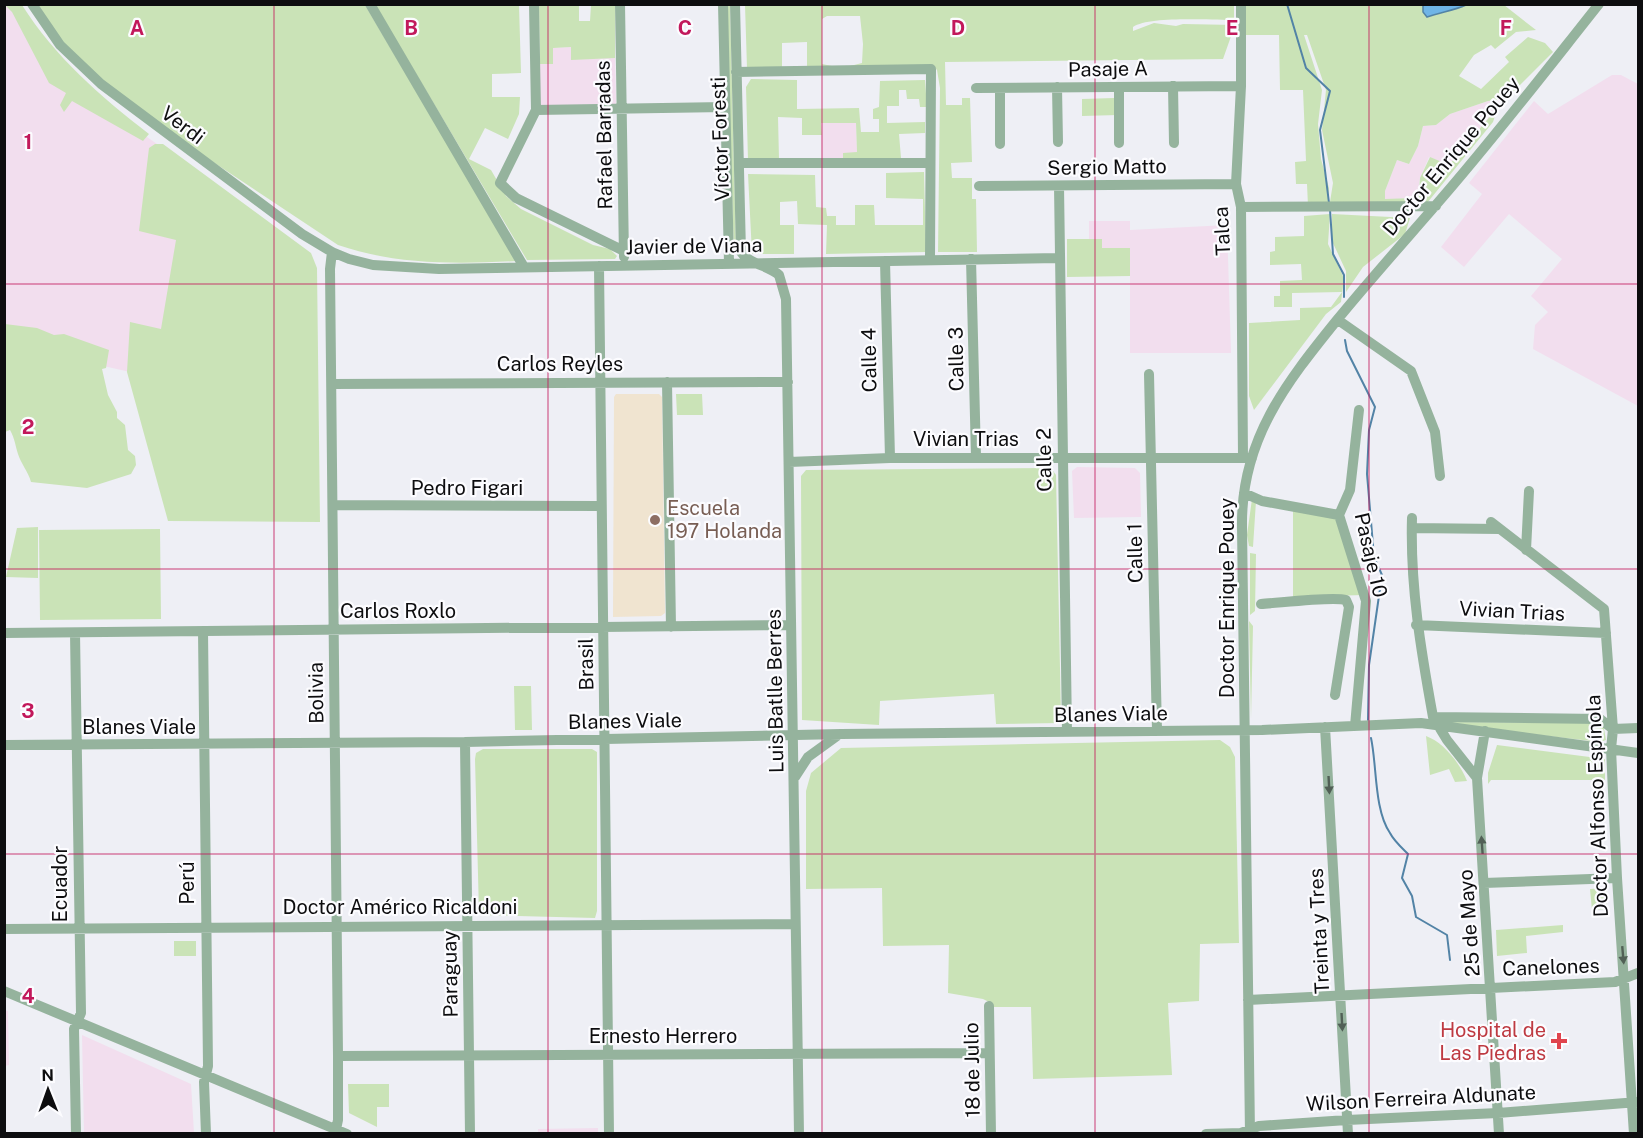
<svg xmlns="http://www.w3.org/2000/svg" width="1643" height="1138" viewBox="0 0 1643 1138" font-family="'Public Sans',sans-serif">
<style>
.industrial{fill:#f2deee}
.education{fill:#f0e4d0}
.green{fill:#cae3b7}
.water{fill:#6fb5e7;stroke:#5283a6;stroke-width:1.5}
.lines{fill:none;stroke-linecap:round;stroke-linejoin:round}
.stream{stroke:#5283a6;stroke-width:2}
.minor{stroke:#95b39d;stroke-width:10}
.oneway{fill:#516056}
.grid{fill:none;stroke:#c2185b;stroke-width:1.5;stroke-opacity:0.55}
.education-dot{fill:#8d6e63;stroke:#fcfcff;stroke-width:2}
.health-dot{fill:#e0444e;stroke:#fcfcff;stroke-width:2}
.labels{text-anchor:middle;dominant-baseline:central;stroke-width:4.5;stroke-linejoin:round;paint-order:stroke}
.street-label{font-size:20px;fill:#0d0d0f;stroke:#fcfcff}
.education-label{font-size:20px;fill:#785e54;stroke:#fcfcff;text-anchor:start}
.health-label{font-size:20px;fill:#be3a42;stroke:#fcfcff;text-anchor:end}
.grid-label{font-size:20px;text-anchor:middle;font-weight:bold;fill:#c2185b;stroke:#fcfcff;stroke-width:4.5;stroke-linejoin:round;paint-order:stroke}
</style>
<rect width="100%" height="100%" fill="#eeeff5"/>
<path class="industrial" d="M10,4l62,81 124,86 -39,207 -152,-34 -1,-339z
M571,47l1,12 43,-1 1,46 -76,2v-42l13,-16z
M1612,75h9l17,9v322l-105,-57 2,-24 13,-13 -17,-16 31,-37 -53,-45 -45,53 -23,-20 41,-53 -13,-11 65,-82 14,13z
M1506,99l-57,66 -20,-8 -9,21 -3,19 -32,3v-9l12,-31 12,4 9,-18 5,-20 13,-1 14,-11 38,-13z
M821,123h35l1,29 -14,7h-21z
M1089,221h41v9l97,-5 4,128h-101v-105h-28l-1,-9h-12z
M1077,467l58,1 5,5 1,44 -67,1 -2,-47z
M4,1010l4,1 1,54 -4,1z
M82,1035l109,49 3,49h-110z
M598,1128v5h-60v-4z"/>
<path class="education" d="M616,394h43l3,3 3,216 -4,3 -48,1 1,-220z"/>
<path class="green" d="M1234,4v15l-3,1c-23,0 -82,-4 -98,7v4l21,-8 22,3 7,-2 52,1 -12,34 -278,3 1,43h16v-7h8l2,64 -21,1 1,15h20v21h4l1,53h-39l2,-164 -3,-18 -4,-4 -87,1 16,-4 1,-19 -3,-28h-33l-5,3v45l15,3 -30,1v-26l-25,1v24l-35,1 -2,-63z
M5,5h17c33,52 78,91 127,129l-6,7 -71,-40 -8,11 -4,-7 6,-12 -17,-10 -37,-71z
M34,5h331l152,256c-61,3 -121,4 -179,-16l-226,-150 -27,-23z
M375,5h144l2,68 -29,1v23h28l-1,17 -11,25 -23,-11 -16,31 22,11 15,26 15,13 72,36 17,4 7,7 -2,3 -88,1z
M539,5h40v16h11l1,-16h24v53l-44,2v-13l-18,1v16h-13z
M726,5h4l6,244 -2,5z
M1244,5h260l32,25 -20,2 -21,17 -4,-4 -17,10 -15,21 22,13 28,-27 -4,-5 23,-20 17,6 8,9 -47,47 -18,2 -38,13 -14,11 -13,1 -5,20 -9,18 -12,-4 -12,31v8l28,-1v8l-83,-4 3,-19 -11,-53 4,-40 -19,-55h-3l18,55 -4,34 3,35 8,29 -1,18h-20l-1,-22h-11l-1,-22 11,-1 -3,-71h-23l-1,-55h-34z
M751,79l46,1v29l62,-1 2,24h18v-13h-6v-10l6,-2 1,-26 45,-1 2,27h-7l-1,-8h-12l-1,-9h-7v16h-12v17l38,-1v11l-26,1 2,24 -58,1v-6l14,-1 -1,-29h-35l1,12h-20v-17l-24,-1 1,42 -31,1 -2,-73z
M1114,98l4,17 -36,1v-17z
M1498,107l-5,15 -57,70 -9,11 -9,1 2,-26 10,-21 19,8z
M155,144h8l148,109 6,15 3,254 -152,-1 -41,-149 3,-50 31,7 15,-89 -37,-9 10,-83z
M924,172l2,80 -100,2 1,-29 -29,-1 -1,-23 -17,1v23h14v29h-42l-4,-80 67,1 1,32 10,1 1,8h9v9h19v-20h19l1,20h48v-26l-37,-1v-25z
M1330,214l-2,30 16,34 -3,24 -15,12 -72,96 -5,-14v-73l51,-3v-12l31,-1 11,-15 -50,1v14h-18v-11h6v-15l22,-1 -1,-16 -31,1v-13l5,-1v-14l29,-1v-20z
M1332,214l78,4 -5,16 -42,33 -17,25v-21l-14,-30z
M1067,239h35v9h28v28l-63,1z
M5,324l32,4 17,7 10,-1 45,16 -3,18 -4,1 6,26 9,17v6l8,7 3,25 7,6 1,9 -5,9 -44,14 -56,-6c-3,-11 -10,-18 -13,-28 -3,-9 -3,-15 -8,-24l-5,2z
M676,394h26l1,21h-26z
M1051,468l5,7 5,242 -2,6 -63,1 -2,-30 -114,7 -1,24 -77,-5 -1,-244 5,-6z
M1252,499l4,2 -3,46 -4,-1 -2,-11z
M1293,508l43,9 28,78 -71,2z
M38,527v51l-32,-1 11,-49z
M160,529l1,90 -121,1 -1,-90z
M1250,553l6,1 -1,57 -5,4z
M1249,621l4,5 -2,93z
M514,686h17l1,44h-17z
M1444,722l159,1 3,17 -6,2 -149,-17z
M1426,736c17,6 34,27 41,45l-12,1 -6,-13 -19,6z
M1220,740l10,7 5,10 4,186 -39,1 -1,57 -31,2 4,72 -139,4 -2,-72h-39l-1,-4 -8,-4 -35,-6 1,-48 -66,1 -1,-58 -76,1v-98l5,-18 30,-25z
M1497,745l108,14v21h-114l-3,4v-11z
M483,749h109l5,3v159l-2,7 -114,-3 -2,-2 -4,-154 1,-6z
M1607,888v21l-15,1 -2,-21z
M1563,925v7l-37,4 1,17 -30,3 -1,-26z
M174,941h22v15h-22z
M348,1084h41v23h-12v20l-28,-14z"/>
<path class="water" d="M1423,5v-1l43,1c-13,6 -26,7 -39,12l-4,-5z"/>
<g class="lines">
<path class="stream" d="M1287,4l19,64 24,23 -10,39 9,73
M1330,210l3,44 11,21v22
M1345,340l2,11 28,56 -6,23 -2,44 7,83 8,18 -13,90 -1,55
M1371,738c6,27 3,72 19,95 4,8 12,15 18,21l-6,24 10,18 4,21 31,18 3,25"/>
<path class="minor" d="M32,4l28,41 41,39 201,150 30,18 17,7 24,6 66,4 619,-11
M370,4l154,263
M534,4l2,106 -36,73 16,15 108,53
M620,4l4,253
M723,4l6,259
M735,4l6,248c9,13 27,13 38,23l7,24 13,835
M1241,4v82l-5,98 5,23 2,250
M736,72l195,-3 -1,190
M1173,86l1,57
M1057,87l1,55
M976,88l265,-2
M536,110l189,-3
M1119,143v-56
M1000,144v-56
M739,163h190
M979,186l257,-2
M1059,186l8,546
M1241,207l195,-1
M332,252l-2,17 8,787v64l-3,14
M971,259l5,198
M885,261l5,197
M599,266l10,868
M1338,320l73,51 24,61 5,44
M1149,374l8,357
M667,382l4,245
M333,384l455,-2
M789,462l101,-4h362
M1244,493l18,8 77,14
M333,505l267,1
M1412,518c-2,68 9,133 21,199
M1491,522l113,87 9,120 -2,20 6,129 17,256
M1412,528l88,1
M1526,550l3,-59
M1261,604c18,-1 72,-8 85,-4l3,7 -14,88
M1416,625l190,8
M203,631l5,435 -4,16 2,52
M4,633l787,-8
M75,633l6,380 -7,16 2,105
M1355,726l11,-125 -27,-86 11,-25 9,-80
M1325,727l23,407
M1485,731l-8,47 22,356
M465,742l5,392
M4,745l461,-3 376,-8 421,-4 159,-7 217,30
M795,777l13,-20 29,-21
M1477,778l-30,-38 -14,-23 167,2 13,10 25,-1
M1484,883l133,-5
M4,929l791,-5
M4,991l343,143
M1248,1000l367,-18 23,-9
M989,1006l2,128
M338,1056l651,-3
M1206,1134l35,-1 18,-7 88,-6 151,-7 140,-11
M1250,1134l-8,-608c-1,-86 44,-143 95,-206 32,-39 65,-76 98,-114 57,-65 110,-134 164,-202"/>
</g>
<defs><path id="oneway-solid" d="M-6-.8H1V-3.2L6.5 0L1 3.2V.8H-6Z" transform="scale(1.5)"/></defs>
<g class="oneway">
<use href="#oneway-solid" transform="translate(1329 785) rotate(87)"/>
<use href="#oneway-solid" transform="translate(1482 845) rotate(-94)"/>
<use href="#oneway-solid" transform="translate(1623 955) rotate(85)"/>
<use href="#oneway-solid" transform="translate(1342 1022) rotate(87)"/>
</g>
<path class="grid" d="M274,4v1130M548,4v1130M822,4v1130M1095,4v1130M1369,4v1130M4,284h1634M4,569h1634M4,854h1634"/>
<circle class="education-dot" cx="655" cy="520" r="6"/>
<path class="health-dot" d="M1556 1032h6v6h6v6h-6v6h-6v-6h-6v-6h6z"/>
<g class="labels">
<g class="street-label">
<text transform="translate(1108 69) rotate(-1)">Pasaje A</text>
<text transform="translate(183 125) rotate(37)">Verdi</text>
<text transform="translate(604 135) rotate(-91)">Rafael Barradas</text>
<text transform="translate(720 139) rotate(-92)">Víctor Foresti</text>
<text transform="translate(1451 156) rotate(-50)">Doctor Enrique Pouey</text>
<text transform="translate(1107 167) rotate(-1)">Sergio Matto</text>
<text transform="translate(1222 231) rotate(-93)">Talca</text>
<text transform="translate(694 246) rotate(-1)">Javier de Viana</text>
<text transform="translate(956 359) rotate(-91)">Calle 3</text>
<text transform="translate(869 360) rotate(-91)">Calle 4</text>
<text x="560" y="364">Carlos Reyles</text>
<text x="966" y="439">Vivian Trias</text>
<text transform="translate(1044 460) rotate(-91)">Calle 2</text>
<text x="467" y="488">Pedro Figari</text>
<text transform="translate(1135 553) rotate(-91)">Calle 1</text>
<text transform="translate(1371 555) rotate(77)">Pasaje 10</text>
<text transform="translate(1227 598) rotate(-90)">Doctor Enrique Pouey</text>
<text x="398" y="611">Carlos Roxlo</text>
<text transform="translate(1512 611) rotate(3)">Vivian Trias</text>
<text transform="translate(586 664) rotate(-91)">Brasil</text>
<text transform="translate(775 691) rotate(-91)">Luis Batlle Berres</text>
<text transform="translate(316 693) rotate(-91)">Bolivia</text>
<text transform="translate(1111 714) rotate(-1)">Blanes Viale</text>
<text transform="translate(625 721) rotate(-1)">Blanes Viale</text>
<text x="139" y="727">Blanes Viale</text>
<text transform="translate(1597 806) rotate(-92)">Doctor Alfonso Espínola</text>
<text transform="translate(187 883) rotate(-90)">Perú</text>
<text transform="translate(60 884) rotate(-90)">Ecuador</text>
<text x="400" y="907">Doctor Américo Ricaldoni</text>
<text transform="translate(1469 923) rotate(-94)">25 de Mayo</text>
<text transform="translate(1319 931) rotate(-93)">Treinta y Tres</text>
<text transform="translate(1551 967) rotate(-2)">Canelones</text>
<text transform="translate(450 974) rotate(-91)">Paraguay</text>
<text x="663" y="1036">Ernesto Herrero</text>
<text transform="translate(972 1070) rotate(-91)">18 de Julio</text>
<text transform="translate(1421 1098) rotate(-3)">Wilson Ferreira Aldunate</text>
</g>
<g class="education-label">
<text x="667" y="508">Escuela<tspan x="667" dy="23">197 Holanda</tspan></text>
</g>
<g class="health-label">
<text x="1546" y="1030">Hospital de<tspan x="1546" dy="23">Las Piedras</tspan></text>
</g>
</g>
<g class="grid-label">
<text x="137" y="35">A</text>
<text x="411" y="35">B</text>
<text x="685" y="35">C</text>
<text x="958" y="35">D</text>
<text x="1232" y="35">E</text>
<text x="1506" y="35">F</text>
<text x="28" y="149">1</text>
<text x="28" y="434">2</text>
<text x="28" y="718">3</text>
<text x="28" y="1003">4</text>
</g>
<rect width="1643" height="1138" fill="none" stroke="#0d0d0f" stroke-width="12"/>
<g transform="translate(48 1090) rotate(359)" stroke="#fcfcff" stroke-width="4.5" paint-order="stroke">
<path d="M0-4.5L10 22L0 15L-10 22Z" fill="#0d0d0f"/>
<text y="-9" font-size="16" font-weight="bold" text-anchor="middle" fill="#0d0d0f">N</text>
</g>
</svg>
